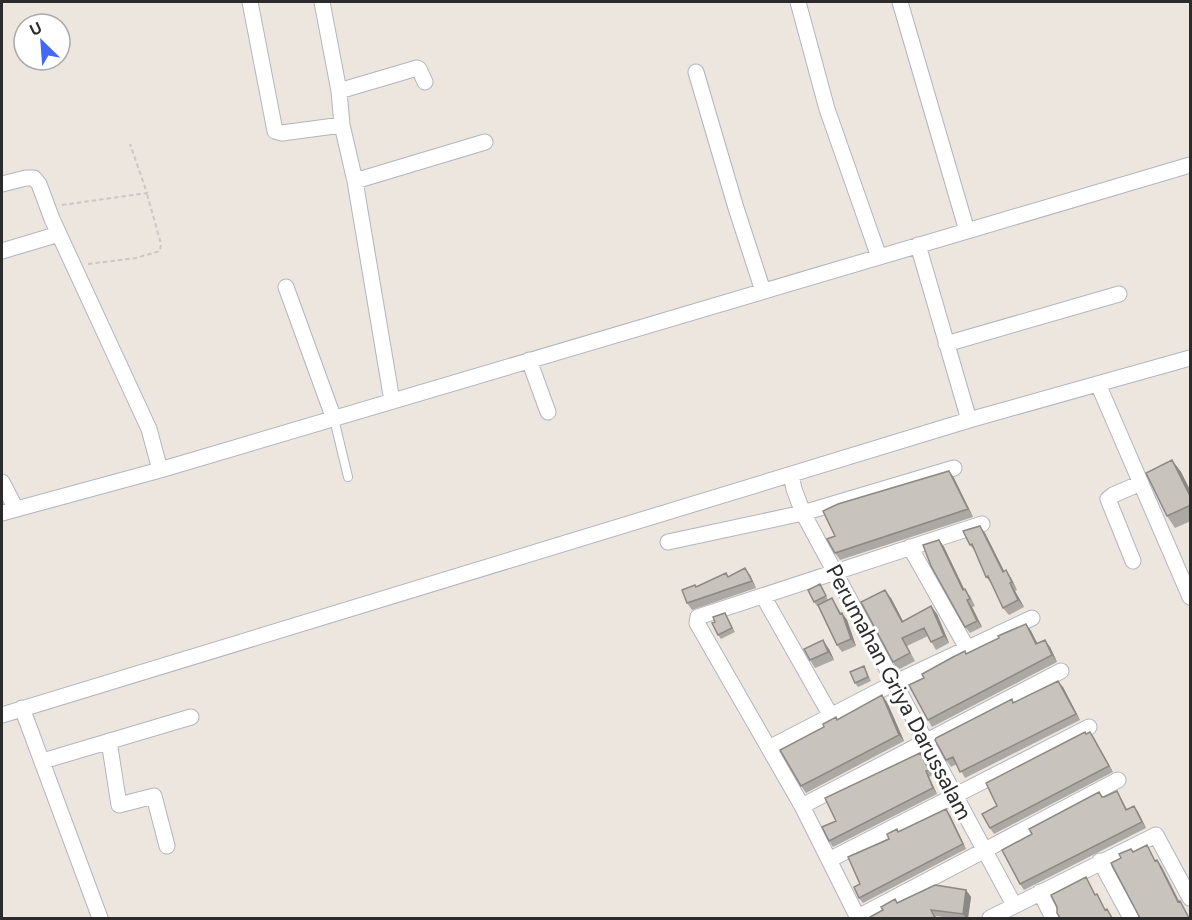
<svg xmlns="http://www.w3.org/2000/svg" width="1192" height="920" viewBox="0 0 1192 920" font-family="Figtree,sans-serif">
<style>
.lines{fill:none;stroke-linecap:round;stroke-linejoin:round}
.lane-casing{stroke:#b1b5be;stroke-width:10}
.street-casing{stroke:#b1b5be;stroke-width:17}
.path{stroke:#c8c8c8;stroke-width:2;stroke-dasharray:4.5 3;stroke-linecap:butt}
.lane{stroke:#fff;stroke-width:8}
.street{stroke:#fff;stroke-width:15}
.wall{fill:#aca8a3}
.shaded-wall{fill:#8c8884}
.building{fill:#c8c3bd;stroke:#8c8884;stroke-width:1.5}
.labels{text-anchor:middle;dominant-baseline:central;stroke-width:6;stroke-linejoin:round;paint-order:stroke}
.street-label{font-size:22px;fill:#2b2b2b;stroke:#fff}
</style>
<rect width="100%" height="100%" fill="#ede6de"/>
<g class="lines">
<defs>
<path id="lane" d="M334,419l14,58"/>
<path id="street" d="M250,2l25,129 7,2 60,-8
M322,2l17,89 3,34 13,56 37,220
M798,2l29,107 52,148
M900,2l67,229
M696,72l40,136 27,83
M339,91l78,-23 2,1 6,13
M355,181l130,-39
M2,184l24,-6h8l5,6 13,35 97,210 11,41
M918,245l51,175
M2,251l57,-17
M286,287l48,132
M946,344l173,-50
M529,360l19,52
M1098,384l92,213
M791,475l3,14 9,24 211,392
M2,482l14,27
M2,513l158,-43 1030,-305
M668,542l135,-29 151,-45
M910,547l57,101
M1133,561l-25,-62 5,-4 28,-12
M763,596l68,120
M22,708l78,210
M2,715l967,-295 221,-62
M109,741l10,64 35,-9 13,50
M769,748l125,-65 138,-65
M43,761l148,-44
M802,806l-105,-183 1,-6 284,-93
M829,860l-27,-54 259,-135
M1100,861l31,57
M1040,892l13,26
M858,917l260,-137
M858,918l-29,-58 260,-133
M990,918l166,-83 34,63"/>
</defs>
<use href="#lane" class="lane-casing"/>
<use href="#street" class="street-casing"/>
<path class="path" d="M62,205l85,-12 -17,-49
M88,264l48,-6 24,-7 1,-7 -14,-50"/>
<use href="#lane" class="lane"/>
<use href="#street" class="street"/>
</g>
<path class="wall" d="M1172,460l9,12 10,20v29l-16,7 -8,-12z
M949,471l5,7 19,39 -133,43 -5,-7v-17z
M985,533l19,38 7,7 6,12 -2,1 9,16 -15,8 -6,-7 -11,-24 -6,-7 -10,-25 -6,-7z
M939,540l5,7 20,42 6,7 5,10 -3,1 10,20 -12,6 -5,-6z
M726,573l2,4 22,-2 6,13 -64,22 -5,-7 9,-16z
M822,588l6,12 4,-2 9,15h1l5,7 9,26 -14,6 -5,-7 -19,-39h-1l-3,-4z
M891,598l12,23 34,-7 12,29 -13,7 -8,-14 -21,10 8,15 -17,9 -5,-8z
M725,613l10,19 -14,7 -3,-4z
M1026,624l5,7 7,13 12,3 7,15 -125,65 -4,-7 -4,-42 42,-24z
M829,649l5,11 -19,8 -5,-8z
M864,666l7,15 -13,6 -3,-4z
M1063,687l17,33 -115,58 -8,-14 -6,3 -5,-7 68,-58z
M887,702l17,39 -98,52 -5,-7 36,-67z
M1094,738l19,34 -119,62 -4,-6 7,-22z
M920,753l13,22 -4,2 8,17 -104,53 -4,-6 7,-20z
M1099,792l4,5 18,1 6,11 11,3 8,16 -122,62 -4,-6 12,-50z
M950,815l16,34 -103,54 -4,-5 1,-14 37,-55 1,3z
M966,890l5,7 -3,21h-18l-14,-2 1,2h-67l13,-8 12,-11 3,4z"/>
<path class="shaded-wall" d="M1172,460l9,12 10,20v6z
M949,471l5,7 19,39 -5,-8z
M980,526l5,7 23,46 -5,-7z
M939,540l5,7 24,50 -5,-7z
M745,568l5,7 6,13 -4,-7z
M1006,570l5,8 6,12 -5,-8z
M1010,583l5,8 9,16 -6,-7z
M885,590l6,8 16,31 -5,-7z
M967,600l5,7 10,20 -5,-6z
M931,606l6,8 12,29 -5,-7z
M842,613l5,7 9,26 -5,-7z
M1026,624l5,7 10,20 -5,-7z
M823,640l6,9 5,11 -6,-8z
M1045,640l5,7 7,15 -5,-7z
M1058,681l5,6 17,33 -4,-6z
M882,695l5,7 17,39 -5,-6z
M1090,732l4,6 19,34 -4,-6z
M926,771l3,6 8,17 -4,-6z
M1134,806l4,6 8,16 -4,-6z
M946,809l4,6 16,34 -3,-5z
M1157,860l5,7 21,42 -5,-7z
M966,890l5,7 -3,21h-2l-3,-4z"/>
<path class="building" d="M1172,460l19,38v7l-24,11 -21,-43z
M949,471l19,38 -133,44 -8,-14 8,-3 -12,-25 15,-7z
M980,526l23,46 3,-2 6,12 -2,1 8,17 -15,8 -15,-32 -2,1 -14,-33 -2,1 -7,-14z
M939,540l24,50 2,-1 5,10 -3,1 10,21 -12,6 -34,-61 -8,-21z
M745,568l7,13 -65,22 -5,-13 13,-5 1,2 30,-14 2,4z
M820,584l6,12 -12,6 -6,-12z
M885,590l17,32 29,-16 13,30 -13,6 -7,-14 -22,10 8,15 -17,9 -32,-60z
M832,598l8,16 2,-1 9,26 -14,6 -19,-40z
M725,613l7,15 -14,7 -6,-12 3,-1 -2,-5z
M1026,624l10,20 9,-4 7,15 -124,65 -19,-35 15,-7 -2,-4 31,-17 12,-6 1,3 33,-16 -1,-2z
M823,640l5,12 -18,8 -6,-11z
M864,666l4,11 -13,6 -5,-11z
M1058,681l18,33 -116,58 -7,-15 -7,3 -11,-20 1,-2 76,-39 1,4z
M882,695l17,40 -98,51 -21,-36 44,-23 -1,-3 13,-7 1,3z
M1085,732l1,2 4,-2 19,34 -119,62 -8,-14 15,-8 -11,-23z
M920,753l9,17 -3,1 7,17 -104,53 -7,-14 14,-6 -11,-23z
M1117,791l9,19 8,-4 8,16 -122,62 -18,-34 30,-16 -3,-5 70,-37 3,5h2z
M946,809l17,35 -104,54 -5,-11 6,-3 -12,-27 41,-18 -2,-5 10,-5 1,3z
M1147,845l8,16 2,-1 21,42 2,-1 9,17h-49l-29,-55 10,-5 -2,-4 12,-5 2,3z
M1086,877l9,18 2,-1 8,16 2,-1 5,9h-52l-3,-5v-6l-6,-12z
M935,885l31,5 -3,24 -32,-4 4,8h-65v-1l13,-7 -2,-3 14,-8 2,4z"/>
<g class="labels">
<g class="street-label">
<text transform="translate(899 692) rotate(62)">Perumahan Griya Darussalam</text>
</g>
</g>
<rect width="1192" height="920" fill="none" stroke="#2b2b2b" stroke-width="6"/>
<g transform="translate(42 42) rotate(335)"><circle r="28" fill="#ffffff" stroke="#aaaaaa" stroke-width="1.5"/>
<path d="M0-4.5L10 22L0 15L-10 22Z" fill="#4269f5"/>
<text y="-9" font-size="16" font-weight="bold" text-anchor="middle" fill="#2b2b2b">U</text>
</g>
</svg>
